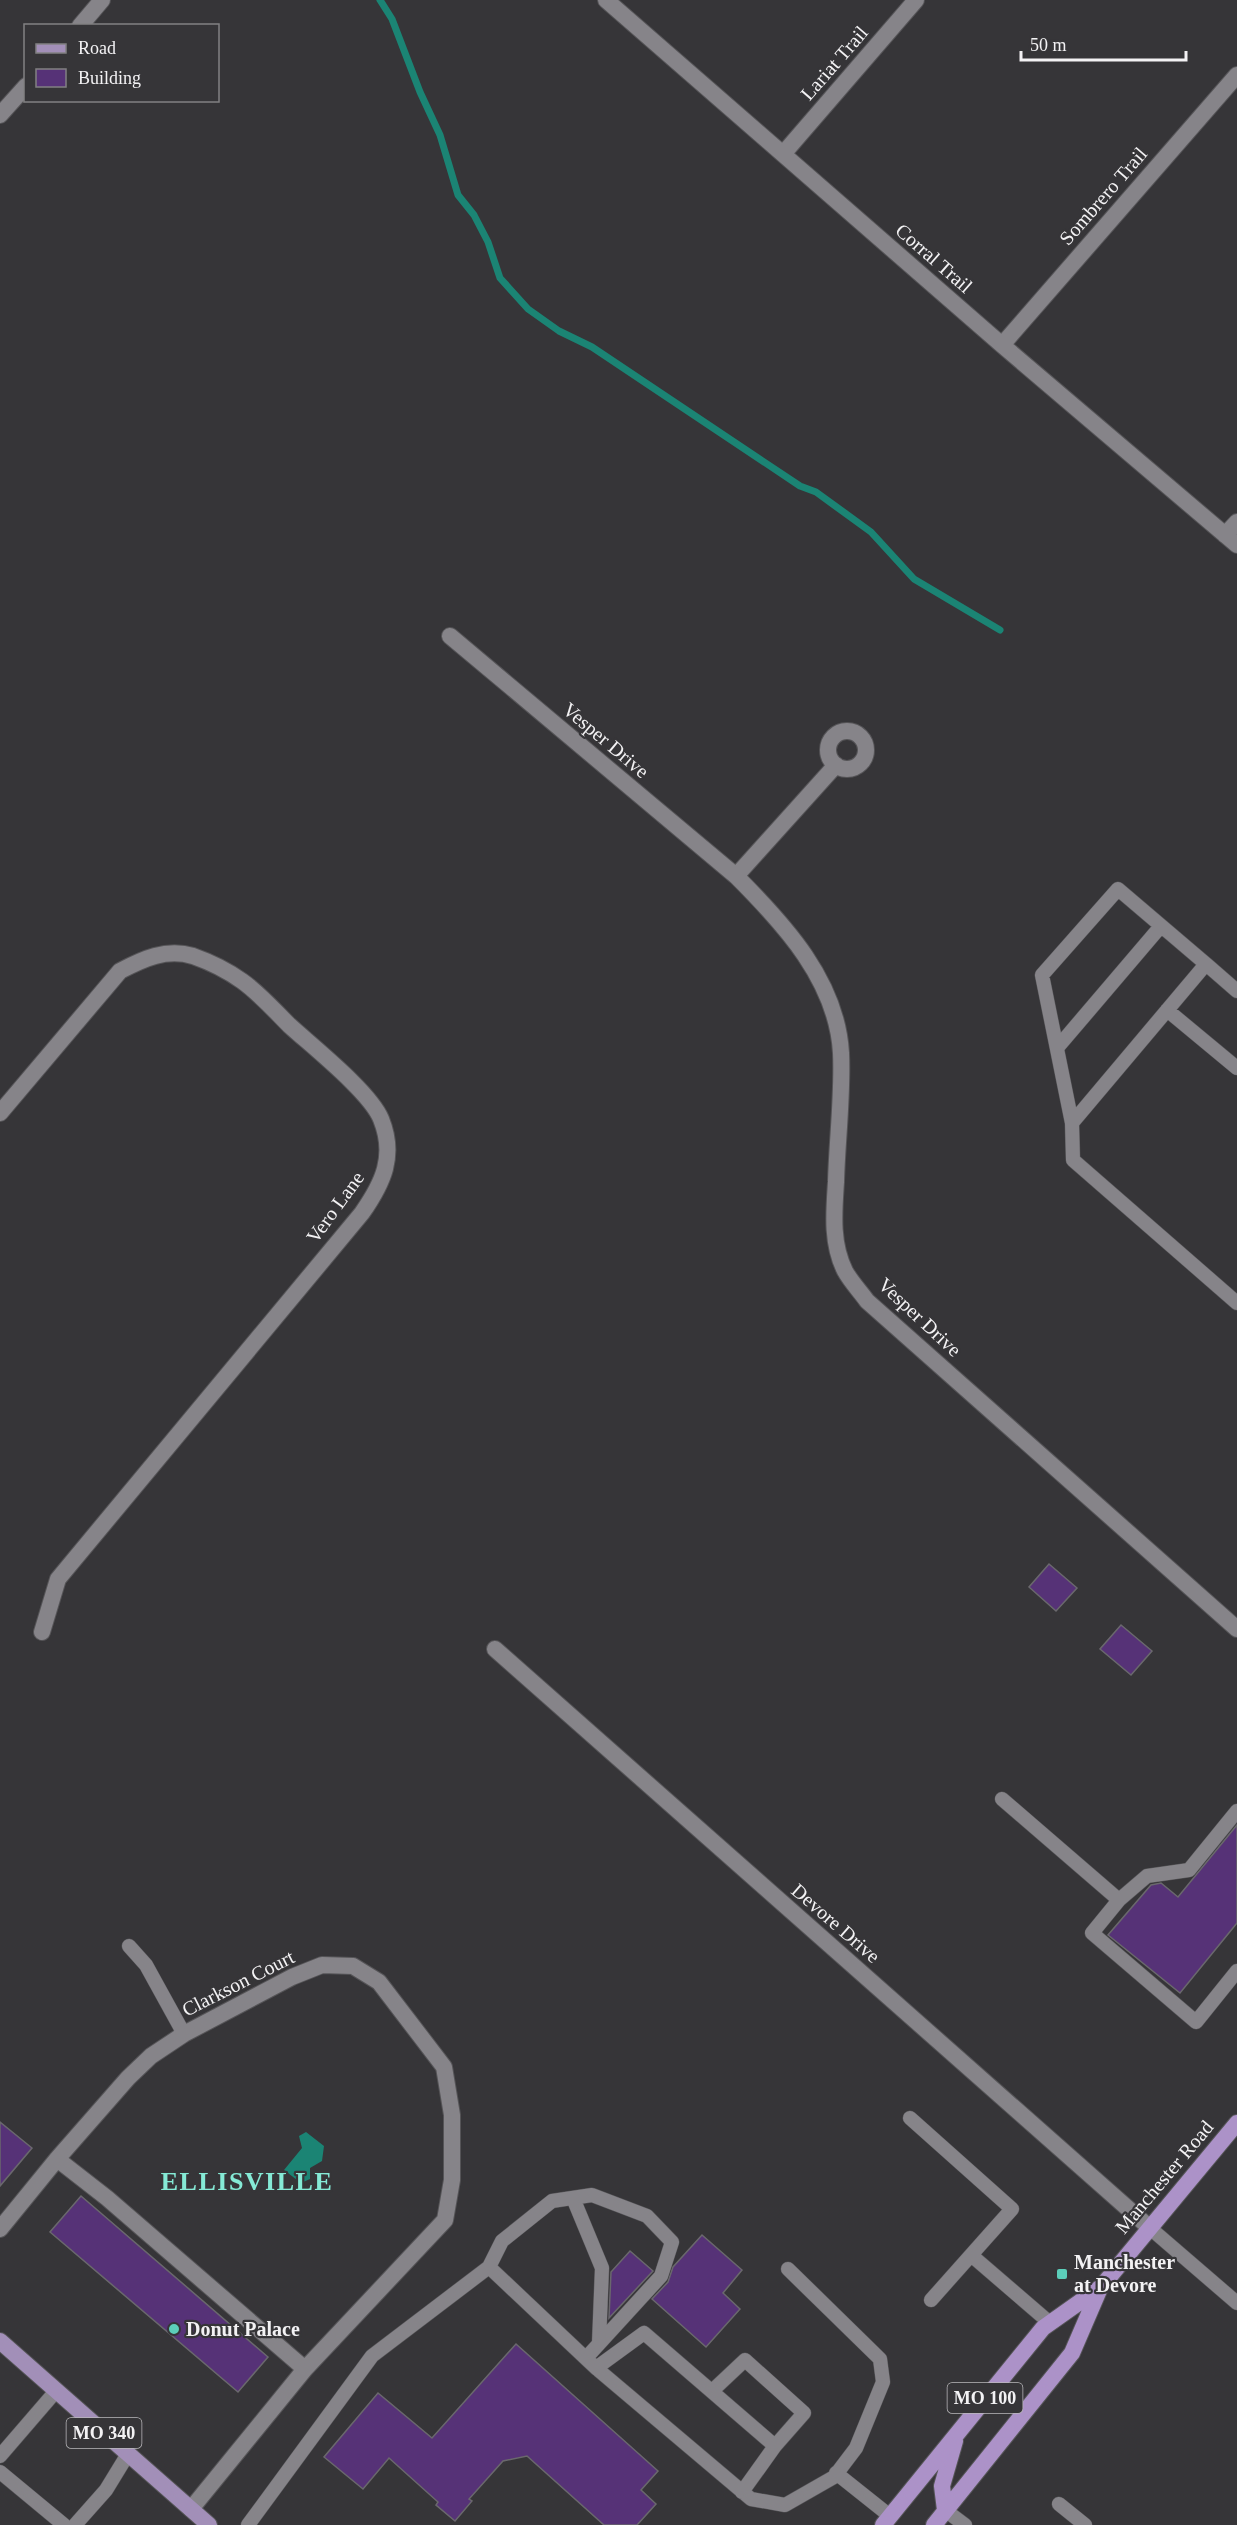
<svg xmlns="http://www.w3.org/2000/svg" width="1237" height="2525" viewBox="0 0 1237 2525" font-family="'Times New Roman',serif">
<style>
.water{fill:#1b8474}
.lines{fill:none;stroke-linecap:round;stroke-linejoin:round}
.stream{stroke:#1b8474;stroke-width:7}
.building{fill:#563277;stroke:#6a686d;stroke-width:1.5}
.service-casing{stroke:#555457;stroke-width:15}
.minor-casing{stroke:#555457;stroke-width:18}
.primary-casing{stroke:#555457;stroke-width:18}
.trunk-casing{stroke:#555457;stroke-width:18}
.service{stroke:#868489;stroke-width:14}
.minor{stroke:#868489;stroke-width:16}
.primary{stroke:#a28fb8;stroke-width:16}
.trunk{stroke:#ac92c8;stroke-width:16}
.poi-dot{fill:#5cceba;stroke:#363538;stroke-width:2}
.labels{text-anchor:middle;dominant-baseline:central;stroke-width:4.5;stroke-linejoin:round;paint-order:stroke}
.shield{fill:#363538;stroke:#bab9bc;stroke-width:1.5}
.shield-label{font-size:18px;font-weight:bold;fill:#f3f2f4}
.street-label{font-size:20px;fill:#f3f2f4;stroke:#363538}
.poi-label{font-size:20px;font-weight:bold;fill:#f3f2f4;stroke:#363538;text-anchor:start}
.district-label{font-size:26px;font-weight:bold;letter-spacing:1.5px;fill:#85ead6;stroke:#363538}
</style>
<rect width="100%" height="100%" fill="#363538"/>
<path class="water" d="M306,2132l18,14 -2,15 -12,7v11l-9,4 -17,-13 18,-22 -3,-12z"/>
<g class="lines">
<path class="stream" d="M380,0l12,19 28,73 20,43 18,60 16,20 14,27 12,36 28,31 31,22 33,16 208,139 16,6 55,40 43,47 86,51"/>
</g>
<path class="building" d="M1049,1564l28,24 -21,23 -27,-24z
M1121,1625l31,26 -21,24 -31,-26z
M1237,1825v98l-57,70 -72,-58 43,-50 10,-2 17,14z
M0,2122l32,26 -32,38z
M81,2196l187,161 -30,35 -188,-160z
M702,2235l40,35 -19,23 17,16 -34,38 -54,-48 16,-17 5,-15z
M630,2251l23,20 -44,47 2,-46z
M516,2344l142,127 -17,19 15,14 -19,21h-33l-77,-69 -24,5 -34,38 3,2 -17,20 -19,-16 2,-3 -49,-44 -26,31 -39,-32 54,-64 54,45z"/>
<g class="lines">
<defs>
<path id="service" d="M1206,964l31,27
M1167,1010l70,58
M1057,1048l104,-122
M1072,1123l134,-159 -88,-75 -76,86 30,148 1,37 164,143
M1002,1799l117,101
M1237,1811l-48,59 -42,6 -28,24 -27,33 104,89 41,-51
M129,1946l17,19 38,69
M910,2118l102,91 -81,91
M573,2198l29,70 -3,75
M1150,2228l87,75
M971,2255l79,68
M489,2267l13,-26 50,-40 40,-6 55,21 25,26 -11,34 -75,82
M596,2368l48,-35 131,113 -33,46
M712,2391l33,-31 59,53 -29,33
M0,2456l56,-65
M0,2472l64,53
M836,2473l54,43
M1059,2504l26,21
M945,2510l20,15
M75,2525l31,-35 22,-36
M248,2525l124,-169 117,-89 107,101 155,131 34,6 49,-28 22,-29 27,-66 -3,-23 -92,-90"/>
<path id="minor" d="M606,0l396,345 235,200
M80,26l22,-26
M0,115l26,-29
M783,154l133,-154
M1002,345l235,-270
M1225,535l12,-13
M450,636l286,240c48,48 101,105 105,177 2,41 -4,88 -5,129 -2,30 -5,61 9,89 6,11 15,20 22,30l370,328
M828 750a19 19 0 1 1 38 0a19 19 0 1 1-38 0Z
M736,876l100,-111
M0,1113l120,-142c23,-12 46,-23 73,-15 17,6 35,15 49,25 17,12 32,29 47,44 24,22 81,67 92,94 15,37 2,64 -19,94l-304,366 -16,53
M495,1649l655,579
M57,2159l50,39 198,171
M0,2229l57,-70 71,-81 23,-22 33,-22 108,-57 30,-12 31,1 26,16 65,85 8,48v65l-7,40 -140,149 -114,140"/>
<path id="primary" d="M0,2341l209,184"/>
<path id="trunk" d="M945,2510l-3,-24 13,-45
M883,2525l160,-197 58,-41 136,-164
M934,2525l138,-172 28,-65"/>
</defs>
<use href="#service" class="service-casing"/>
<use href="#minor" class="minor-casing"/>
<use href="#primary" class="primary-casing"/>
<use href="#trunk" class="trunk-casing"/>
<use href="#service" class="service"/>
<use href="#minor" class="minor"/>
<use href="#primary" class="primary"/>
<use href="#trunk" class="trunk"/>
</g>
<g class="poi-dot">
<rect x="1056" y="2268" width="12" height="12" rx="3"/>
<circle cx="174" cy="2329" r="6"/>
</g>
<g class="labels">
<g class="shield">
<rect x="947.5" y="2383" width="75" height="30" rx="4.5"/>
<rect x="66.5" y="2418" width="75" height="30" rx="4.5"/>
</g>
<g class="shield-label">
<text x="985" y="2398">MO 100</text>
<text x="104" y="2433">MO 340</text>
</g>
<g class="street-label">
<text transform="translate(834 63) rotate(-49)">Lariat Trail</text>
<text transform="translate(1103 196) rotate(-49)">Sombrero Trail</text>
<text transform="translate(934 258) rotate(41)">Corral Trail</text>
<text transform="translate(606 740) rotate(40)">Vesper Drive</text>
<text transform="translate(335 1207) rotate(-54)">Vero Lane</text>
<text transform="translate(920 1317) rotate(43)">Vesper Drive</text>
<text transform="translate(836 1923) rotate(41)">Devore Drive</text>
<text transform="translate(238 1983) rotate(-27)">Clarkson Court</text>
<text transform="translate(1164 2177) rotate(-50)">Manchester Road</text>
</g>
<g class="poi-label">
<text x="1074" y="2262">Manchester<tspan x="1074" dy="23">at Devore</tspan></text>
<text x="186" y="2329">Donut Palace</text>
</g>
<g class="district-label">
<text x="247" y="2181">ELLISVILLE</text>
</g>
</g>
<rect x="24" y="24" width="195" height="78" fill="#363538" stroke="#828183" stroke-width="1.5"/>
<rect x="36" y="44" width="30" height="9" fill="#a28fb8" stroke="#828183" stroke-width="1.5"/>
<text x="78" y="54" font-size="18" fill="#f3f2f4">Road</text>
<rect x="36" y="69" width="30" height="18" fill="#563277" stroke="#828183" stroke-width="1.5"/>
<text x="78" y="84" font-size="18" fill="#f3f2f4">Building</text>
<path d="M1021 51v9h165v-9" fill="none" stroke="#f3f2f4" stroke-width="3"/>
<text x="1030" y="51" font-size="18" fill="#f3f2f4" stroke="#363538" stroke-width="4.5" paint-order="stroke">50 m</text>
</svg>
